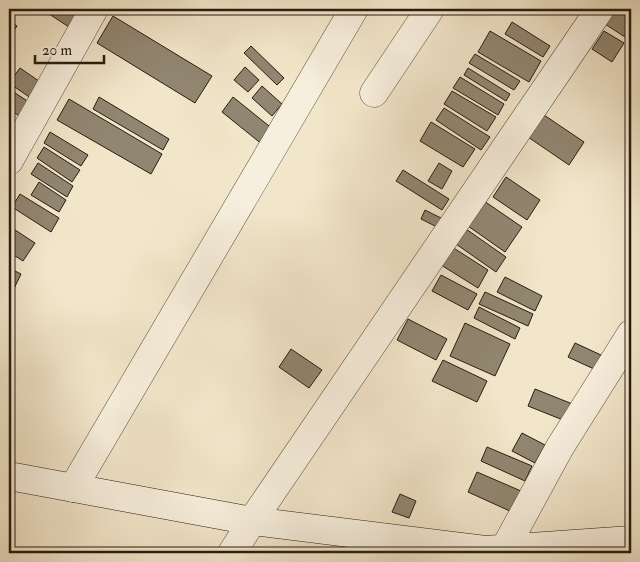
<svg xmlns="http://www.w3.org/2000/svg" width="640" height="562" viewBox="0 0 640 562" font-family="'IM FELL Double Pica',serif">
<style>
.building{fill:#918671;stroke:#271d11}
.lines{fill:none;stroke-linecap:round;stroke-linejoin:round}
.street-casing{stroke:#5a4f3f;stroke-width:29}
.secondary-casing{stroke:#271d11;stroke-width:29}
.street{stroke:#f7efdd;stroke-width:28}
.secondary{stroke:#f7efdd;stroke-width:28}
</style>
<rect width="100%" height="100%" fill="#f2e6ca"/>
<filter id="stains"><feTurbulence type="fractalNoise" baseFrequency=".004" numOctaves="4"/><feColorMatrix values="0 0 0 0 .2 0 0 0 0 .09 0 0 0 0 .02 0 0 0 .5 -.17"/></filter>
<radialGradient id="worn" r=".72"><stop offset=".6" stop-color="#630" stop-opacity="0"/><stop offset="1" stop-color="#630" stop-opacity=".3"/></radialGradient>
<path class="building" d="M44,9h38l-13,18 -26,-17z
M615,9h2l14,9v23l-26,-17z
M113,16l99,60 -17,27 -98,-60z
M9,20l8,6 -8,12z
M512,22l38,24 -7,11 -38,-23z
M490,31l51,30 -12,21 -51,-30z
M604,31l20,12 -12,19 -20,-13z
M251,46l33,32 -7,7 -33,-32z
M475,54l45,27 -6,9 -45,-27z
M245,67l14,13 -11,12 -14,-12z
M20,68l26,18 -11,15 -26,-18z
M468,68l42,26 -4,7 -42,-26z
M460,77l44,27 -6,11 -45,-27z
M262,86l20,18 -10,12 -20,-18z
M9,89l26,17 -10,14 -16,-11z
M452,91l44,26 -9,14 -43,-27z
M99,97l70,42 -6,11 -70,-41z
M233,97l41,33 -11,15 -41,-33z
M69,99l93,55 -11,20 -94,-54z
M444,108l46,29 -9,13 -45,-30z
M544,115l40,27 -15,23 -41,-28z
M431,122l44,27 -12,18 -43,-26z
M50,132l38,23 -7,11 -37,-23z
M44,147l36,23 -8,12 -35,-24z
M38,163l35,23 -6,11 -36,-23z
M439,163l13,8 -10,18 -14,-8z
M403,170l46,29 -7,11 -46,-29z
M506,177l34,23 -13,20 -34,-23z
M39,182l27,18 -7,12 -28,-17z
M20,194l39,24 -8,14 -39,-25z
M484,201l38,26 -17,25 -37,-26z
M425,210l22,11 -4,9 -22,-11z
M9,226l26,17 -12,18 -14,-9z
M466,229l40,28 -10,15 -40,-28z
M452,247l36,23 -10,18 -37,-23z
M9,268l12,6 -11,23 -1,-1z
M441,275l36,19 -9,16 -36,-19z
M505,277l37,19 -7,15 -38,-19z
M485,292l48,22 -5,12 -49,-22z
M479,307l41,21 -5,11 -41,-21z
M408,319l39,20 -11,21 -39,-20z
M465,323l45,21 -15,32 -45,-20z
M575,343l26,12 -7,14 -26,-12z
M291,349l31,21 -13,18 -30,-21z
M443,360l44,21 -10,21 -45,-21z
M535,389l40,16 -7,17 -40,-16z
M522,433l23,12 -10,18 -23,-12z
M487,447l45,19 -7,15 -44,-20z
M477,472l44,19 -9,21 -44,-20z
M400,494l16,7 -7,17 -17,-6z"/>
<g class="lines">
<defs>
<path id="street" d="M374,93l56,-84
M9,161l85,-152
M73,488l281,-479
M505,548l55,-101 71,-113
M232,553l20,-32 348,-512"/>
<path id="secondary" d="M9,476l243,45 233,29 146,-10"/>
</defs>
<use href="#street" class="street-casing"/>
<use href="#secondary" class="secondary-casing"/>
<use href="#street" class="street"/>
<use href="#secondary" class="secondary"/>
</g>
<rect width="640" height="562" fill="none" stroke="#f2e6ca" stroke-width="30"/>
<rect x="10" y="10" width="620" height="542" fill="none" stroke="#271d11" stroke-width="2.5"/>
<rect x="15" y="15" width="610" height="532" fill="none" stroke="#271d11"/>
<path d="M35 55v8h69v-8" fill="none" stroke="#271d11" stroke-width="2.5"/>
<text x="42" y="55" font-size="15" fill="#271d11" stroke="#f7efdd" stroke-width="4" paint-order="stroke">20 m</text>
<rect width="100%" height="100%" filter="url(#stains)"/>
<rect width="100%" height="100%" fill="url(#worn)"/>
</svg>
